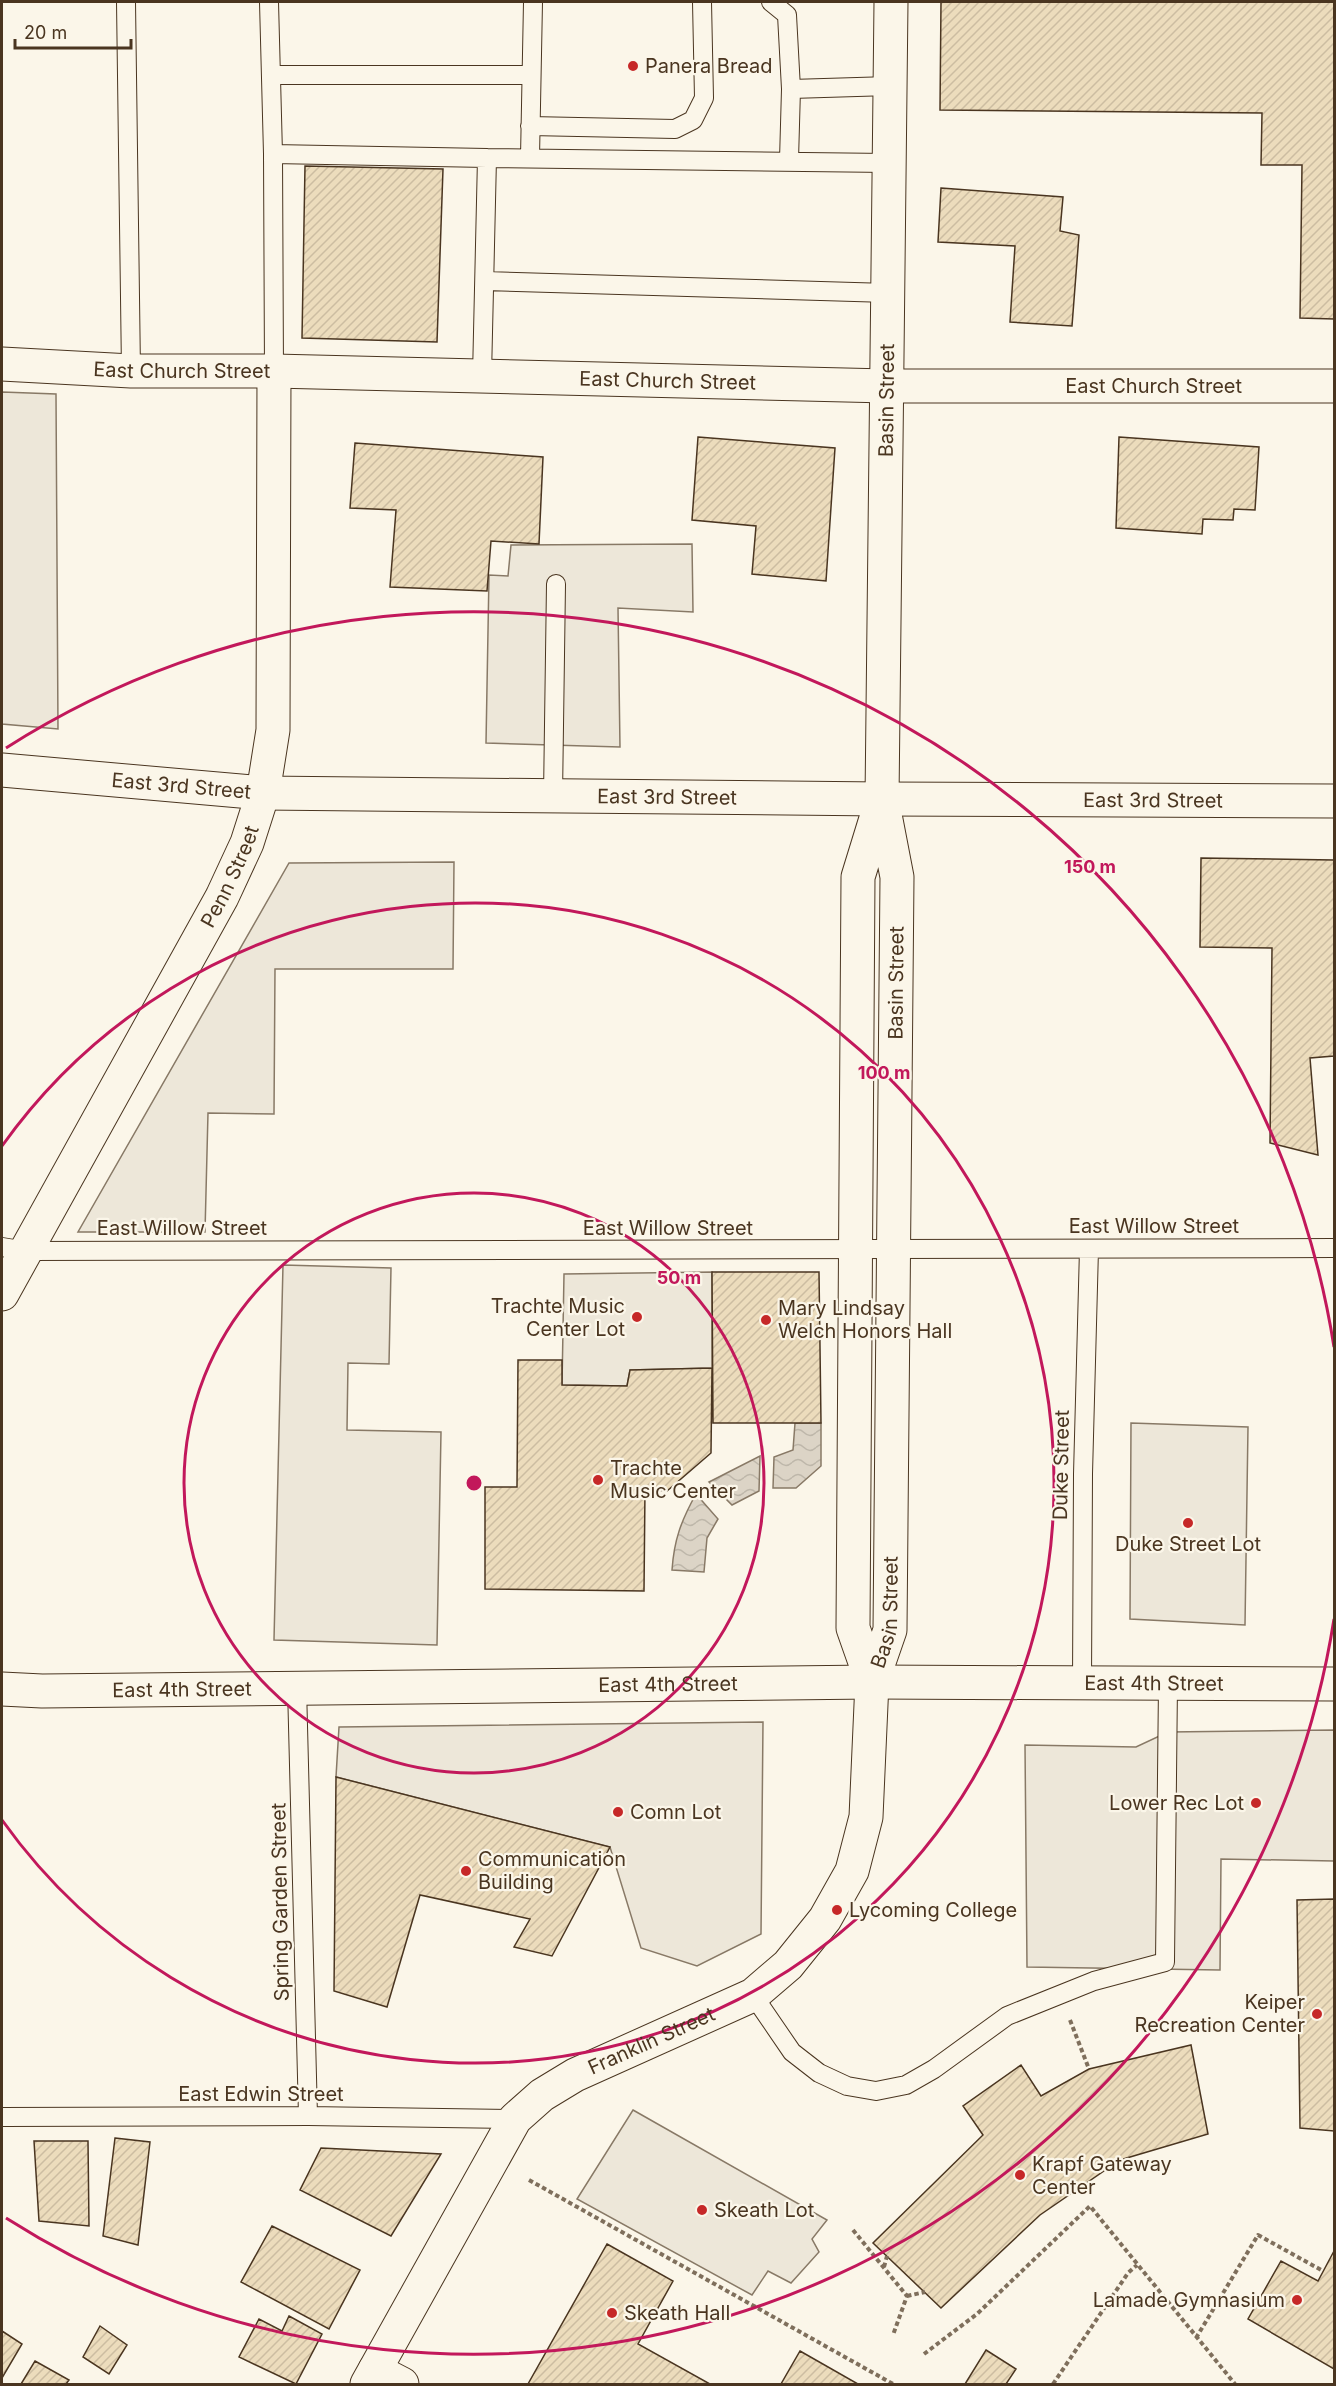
<svg xmlns="http://www.w3.org/2000/svg" width="1336" height="2386" viewBox="0 0 1336 2386" font-family="Inter,sans-serif">
<style>
.parking{fill:#ede7d9;stroke:#887966;stroke-width:1.5}
.water{fill:url(#water-waves);stroke:#887966;stroke-width:1.5}
.building{fill:url(#building-hatch);stroke:#4a3520;stroke-width:1.5}
.lines{fill:none;stroke-linecap:round;stroke-linejoin:round}
.lane-casing{stroke:#4a3520;stroke-width:20}
.street-casing{stroke:#4a3520;stroke-width:35}
.secondary-casing{stroke:#4a3520;stroke-width:35}
.path{stroke:#7f6f5c;stroke-width:4;stroke-dasharray:4.5 3;stroke-linecap:butt}
.lane{stroke:#fbf6e9;stroke-width:18}
.street{stroke:#fbf6e9;stroke-width:33}
.secondary{stroke:#fbf6e9;stroke-width:33}
.ring{fill:none;stroke:#c2185b;stroke-width:3}
.poi-dot{fill:#c62828;stroke:#fbf6e9;stroke-width:2}
.labels{text-anchor:middle;dominant-baseline:central;stroke-width:4.5;stroke-linejoin:round;paint-order:stroke}
.poi-label{font-size:20px;fill:#4a3520;stroke:#fbf6e9;text-anchor:start}
.street-label{font-size:20px;fill:#4a3520;stroke:#fbf6e9}
.centre{fill:#c2185b;stroke:#fbf6e9;stroke-width:3}
.ring-label{font-size:18px;text-anchor:middle;font-weight:bold;fill:#c2185b;stroke:#fbf6e9;stroke-width:4.5;stroke-linejoin:round;paint-order:stroke}
</style>
<defs>
<pattern id="water-waves" width="16" height="10" patternUnits="userSpaceOnUse" patternTransform="scale(1.5)"><rect width="16" height="10" fill="#dcd4c6"/><path d="M0 5q4-4 8 0t8 0" fill="none" stroke="#beb7aa"/></pattern>
<pattern id="building-hatch" width="6" height="6" patternUnits="userSpaceOnUse" patternTransform="scale(1.5)"><rect width="6" height="6" fill="#ecdcbc"/><path d="M-1 1l2-2M0 6l6-6M5 7l2-2" fill="none" stroke="#ccbda1"/></pattern>
</defs>
<rect width="100%" height="100%" fill="#fbf6e9"/>
<path class="parking" d="M2,392l54,2 2,335 -56,-5z
M692,544l1,68 -75,-4 2,139 -134,-4 3,-168 19,1 3,-31z
M454,862l-1,107h-178l-1,145 -66,-1 -3,119h-127l211,-369z
M283,1265l108,3 -2,96 -41,-1 -1,67 94,2 -4,213 -163,-5z
M712,1272v96l-82,2 -3,16 -65,-1 2,-111z
M1131,1423l117,4 -3,198 -115,-6z
M763,1722l-2,212 -64,32 -56,-18 -31,-101 -274,-70 3,-50z
M1334,1730v131l-113,-2 -1,111 -193,-3 -2,-222 111,2 32,-15z
M633,2110l194,110 -15,19 7,13 -28,31 -23,-12 -16,24 -175,-96z"/>
<path class="water" d="M795,1423h26v43l-25,22h-23l1,-31 19,-7z
M760,1456l-1,35 -27,14 -23,-23z
M696,1494l22,25 -11,19 -3,34 -32,-2c2,-30 9,-49 24,-76z"/>
<path class="building" d="M941,2h393v317l-34,-1 2,-153h-41l1,-52 -322,-3z
M305,166l138,3 -6,173 -135,-4z
M941,188l122,9 -3,34 19,4 -7,91 -62,-4 5,-76 -77,-4z
M698,437l137,11 -9,133 -74,-7 4,-48 -64,-6z
M1119,437l140,10 -4,63 -21,-1 -1,11 -30,-1 -1,15 -86,-6z
M355,443l188,14 -4,87 -48,-3 -4,50 -97,-4 6,-77 -46,-2z
M1201,858l133,2v196l-24,2 8,97 -48,-12 2,-195 -72,-1z
M712,1272h107l2,151h-108z
M518,1360h44v25l65,1 3,-16 82,-2 -1,85 -44,38 -22,-2 -1,102 -159,-2v-102h32z
M336,1777l274,70 -58,109 -38,-9 16,-28 -110,-24 -33,112 -53,-16z
M1334,1899v232l-34,-3 -3,-228z
M1191,2045l17,89 -88,26 -80,55 -99,93 -68,-65 110,-108 -20,-29 58,-41 20,31 48,-27z
M115,2138l35,4 -12,103 -35,-9z
M34,2141h54l1,85 -50,-5z
M321,2148l120,6 -50,82 -91,-46z
M272,2226l88,44 -31,59 -88,-47z
M607,2244l66,37 -35,63 72,40h-182z
M1334,2251v118l-86,-50 33,-58 37,20z
M289,2316l33,18 -26,50 -57,-27 20,-38 23,12z
M100,2326l27,19 -18,29 -26,-17z
M2,2331l20,13 -20,34z
M986,2350l30,19 -10,15h-41z
M800,2351l58,33h-77z
M35,2361l34,19 -3,4h-45z"/>
<g class="lines">
<defs>
<path id="lane" d="M126,2l5,369
M269,2l4,152 1,217
M771,2l16,13 4,74 99,-3
M271,75h260
M530,126l145,3 18,-9 11,-22 -2,-96
M273,154l214,4 -5,218
M530,157l3,-155
M487,158l401,5
M789,160l2,-71
M485,281l403,12
M553,796l3,-212
M2,1247l24,4 1308,-3
M1082,1683l1,-209 6,-225
M297,1687l11,429
M753,1995l39,57 27,21 28,13 29,5 30,-6 28,-16 73,-53 87,-35 71,-19 3,-278
M2,2117l306,-1 207,3"/>
<g id="street">
<path id="s1" d="M2,364l129,7h143l613,15h447"/>
<path id="s2" d="M2,1294l220,-397 25,-54 16,-50 10,-63 1,-359"/>
<path id="s3" d="M2,1689l40,2 830,-9 462,2"/>
<path d="M375,2370l27,14"/>
</g>
<g id="secondary">
<path id="s4" d="M2,770l261,23 619,6 452,2"/>
<path id="s5" d="M882,799l-24,78 -5,751 19,54 18,-52 7,-753 -15,-78 9,-797"/>
<path id="s6" d="M367,2384l148,-265 27,-24 33,-20 178,-80 35,-30 37,-46 27,-48 14,-54 6,-135"/>
</g>
</defs>
<use href="#lane" class="lane-casing"/>
<use href="#street" class="street-casing"/>
<use href="#secondary" class="secondary-casing"/>
<path class="path" d="M1070,2020l19,49
M529,2180l364,204
M853,2230l54,66 -14,39
M884,2267l3,-11
M907,2296l18,-4
M1196,2338l62,-103 65,36
M924,2354l53,-40 113,-108 145,178
M1053,2384l75,-111 9,-8"/>
<use href="#lane" class="lane"/>
<use href="#street" class="street"/>
<use href="#secondary" class="secondary"/>
</g>
<g class="ring">
<circle cx="474" cy="1483" r="290"/>
<path d="M2 1146A580 580 0 1 1 2 1820"/>
<path d="M1334 1619A871 871 0 0 1 6 2218M6 748A871 871 0 0 1 1334 1347"/>
</g>
<g class="poi-dot">
<circle cx="633" cy="66" r="6"/>
<circle cx="637" cy="1317" r="6"/>
<circle cx="766" cy="1320" r="6"/>
<circle cx="598" cy="1480" r="6"/>
<circle cx="1188" cy="1523" r="6"/>
<circle cx="1256" cy="1803" r="6"/>
<circle cx="618" cy="1812" r="6"/>
<circle cx="466" cy="1871" r="6"/>
<circle cx="837" cy="1910" r="6"/>
<circle cx="1317" cy="2014" r="6"/>
<circle cx="1020" cy="2175" r="6"/>
<circle cx="702" cy="2210" r="6"/>
<circle cx="1297" cy="2300" r="6"/>
<circle cx="612" cy="2313" r="6"/>
</g>
<g class="labels">
<g class="poi-label">
<text x="645" y="66">Panera Bread</text>
<text x="625" y="1306" text-anchor="end">Trachte Music<tspan x="625" dy="23">Center Lot</tspan></text>
<text x="778" y="1308">Mary Lindsay<tspan x="778" dy="23">Welch Honors Hall</tspan></text>
<text x="610" y="1468">Trachte<tspan x="610" dy="23">Music Center</tspan></text>
<text x="1188" y="1544" text-anchor="middle">Duke Street Lot</text>
<text x="1244" y="1803" text-anchor="end">Lower Rec Lot</text>
<text x="630" y="1812">Comn Lot</text>
<text x="478" y="1859">Communication<tspan x="478" dy="23">Building</tspan></text>
<text x="849" y="1910">Lycoming College</text>
<text x="1305" y="2002" text-anchor="end">Keiper<tspan x="1305" dy="23">Recreation Center</tspan></text>
<text x="1032" y="2164">Krapf Gateway<tspan x="1032" dy="23">Center</tspan></text>
<text x="714" y="2210">Skeath Lot</text>
<text x="1285" y="2300" text-anchor="end">Lamade Gymnasium</text>
<text x="624" y="2313">Skeath Hall</text>
</g>
<g class="street-label">
<text stroke="none"><textPath href="#s1" startOffset="180">East Church Street</textPath></text>
<text stroke="none"><textPath href="#s1" startOffset="666">East Church Street</textPath></text>
<text stroke="none"><textPath href="#s1" startOffset="1152">East Church Street</textPath></text>
<text stroke="none"><textPath href="#s5" startOffset="2176">Basin Street</textPath></text>
<text stroke="none"><textPath href="#s4" startOffset="180">East 3rd Street</textPath></text>
<text stroke="none"><textPath href="#s4" startOffset="666">East 3rd Street</textPath></text>
<text stroke="none"><textPath href="#s4" startOffset="1152">East 3rd Street</textPath></text>
<text stroke="none"><textPath href="#s2" startOffset="476">Penn Street</textPath></text>
<text stroke="none"><textPath href="#s5" startOffset="1592">Basin Street</textPath></text>
<text x="1154" y="1226">East Willow Street</text>
<text x="182" y="1228">East Willow Street</text>
<text x="668" y="1228">East Willow Street</text>
<text transform="translate(1061 1465) rotate(-89)">Duke Street</text>
<text stroke="none"><textPath href="#s5" startOffset="962">Basin Street</textPath></text>
<text stroke="none"><textPath href="#s3" startOffset="1152">East 4th Street</textPath></text>
<text stroke="none"><textPath href="#s3" startOffset="666">East 4th Street</textPath></text>
<text stroke="none"><textPath href="#s3" startOffset="180">East 4th Street</textPath></text>
<text transform="translate(280 1902) rotate(-91)">Spring Garden Street</text>
<text stroke="none"><textPath href="#s6" startOffset="462">Franklin Street</textPath></text>
<text x="261" y="2094">East Edwin Street</text>
</g>
</g>
<circle cx="474" cy="1483" r="9" class="centre"/>
<g class="ring-label">
<text x="1090" y="873">150 m</text>
<text x="884" y="1079">100 m</text>
<text x="679" y="1284">50 m</text>
</g>
<rect width="1336" height="2386" fill="none" stroke="#4a3520" stroke-width="6"/>
<path d="M15 39v9h116v-9" fill="none" stroke="#4a3520" stroke-width="3"/>
<text x="24" y="39" font-size="18" fill="#4a3520" stroke="#fbf6e9" stroke-width="4.5" paint-order="stroke">20 m</text>
</svg>
